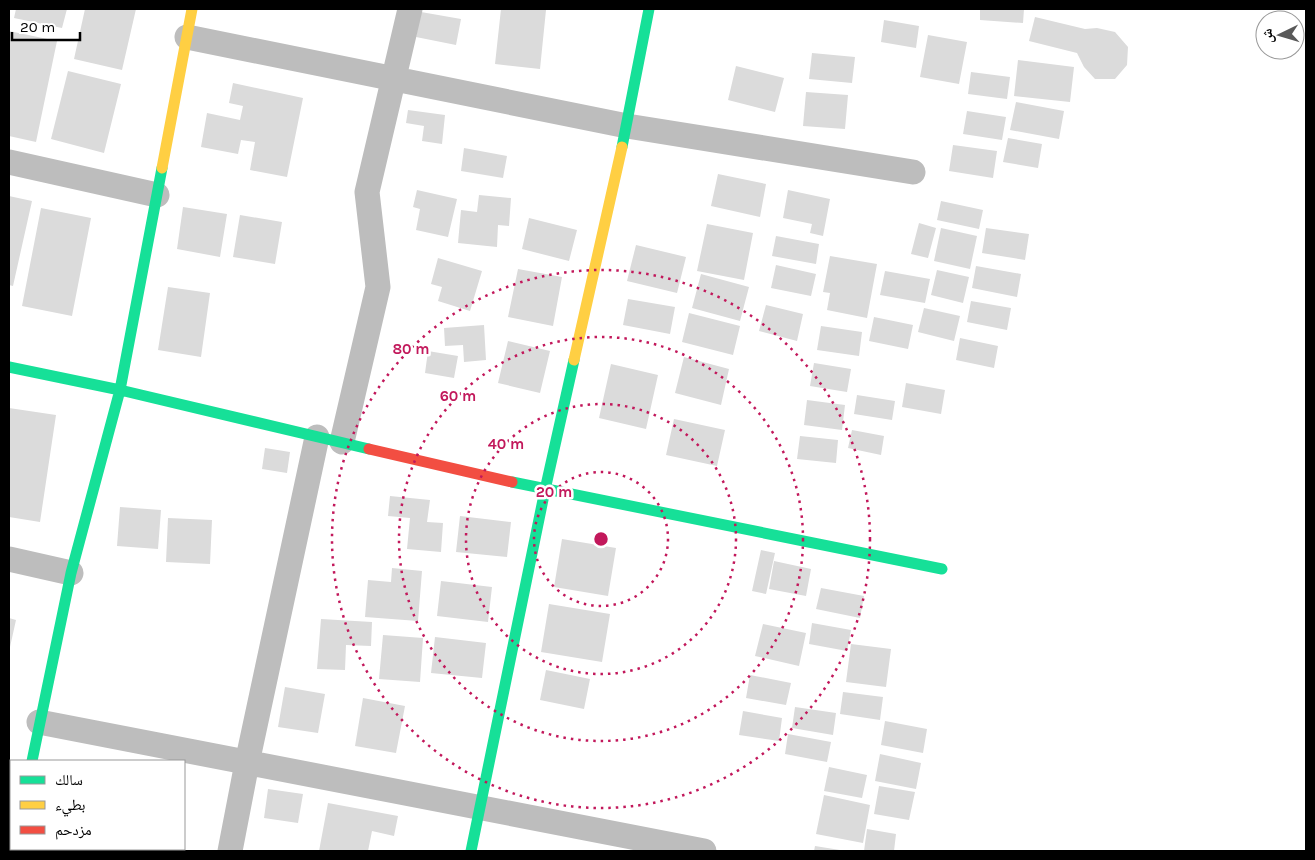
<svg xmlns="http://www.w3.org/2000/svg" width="1315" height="860" viewBox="0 0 1315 860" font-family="Karla,'Noto Naskh Arabic',sans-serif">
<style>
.building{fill:#dbdbdb}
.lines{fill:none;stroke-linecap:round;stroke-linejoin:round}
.street{stroke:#bdbdbd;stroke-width:25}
.fast{stroke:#16e098;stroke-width:11}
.slow{stroke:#ffcf43;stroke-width:11}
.jam{stroke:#f24e42;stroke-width:11}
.ring{fill:none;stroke:#c2185b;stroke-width:2.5;stroke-dasharray:2.5 5}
.centre{fill:#c2185b;stroke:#fff;stroke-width:2.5}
.ring-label{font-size:15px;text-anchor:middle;font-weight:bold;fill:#c2185b;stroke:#fff;stroke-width:5;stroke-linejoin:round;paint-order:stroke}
</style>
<rect width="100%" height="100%" fill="#fff"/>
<path class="building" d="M16,9h51l-5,19 -48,-10z
M85,9h51l-14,61 -48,-11z
M501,9l45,1 -6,59 -45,-5z
M980,9h44l-1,14 -43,-3z
M421,12l40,7 -5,26 -40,-8z
M1035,17l50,12 12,-1 18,4 13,15 -1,18 -12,14h-20l-11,-12 -7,-14 -48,-12z
M884,20l35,6 -3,22 -35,-6z
M9,31l48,10 -21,101 -27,-6z
M928,35l39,7 -8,42 -39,-7z
M812,53l43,4 -3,26 -43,-4z
M1018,60l56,7 -4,35 -56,-6z
M736,66l48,12 -9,34 -47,-12z
M68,71l53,13 -17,69 -53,-14z
M971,72l39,5 -3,22 -39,-5z
M233,83l70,15 -16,79 -37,-7 5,-28 -14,-2 -3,14 -37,-7 6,-34 33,7 3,-14 -14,-3z
M806,92l42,3 -3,34 -42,-3z
M1016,102l48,9 -5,28 -49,-9z
M408,110l37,5 -3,29 -20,-3 2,-15 -18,-3z
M967,111l39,6 -4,23 -39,-6z
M1008,138l34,6 -4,24 -35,-6z
M953,145l44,6 -4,27 -44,-7z
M464,148l43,8 -4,22 -42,-7z
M718,174l48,10 -6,33 -49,-11z
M417,190l40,9 -9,38 -32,-7 4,-21 -7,-2z
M788,190l42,9 -7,37 -13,-3 2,-9 -29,-6z
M479,195l32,3 -2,28 -11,-1 -1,22 -39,-4 3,-33 16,2z
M9,196l23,5 -19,85 -4,-1z
M941,201l42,9 -4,19 -42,-9z
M183,207l44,7 -7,43 -43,-8z
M41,208l50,10 -19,98 -50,-10z
M240,215l42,7 -7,42 -42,-7z
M529,218l48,12 -8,31 -47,-12z
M919,223l17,5 -8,30 -17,-4z
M707,224l46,9 -9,47 -47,-9z
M941,228l36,8 -7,33 -36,-8z
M986,228l43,6 -4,26 -43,-7z
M776,236l43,8 -3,20 -44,-8z
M636,245l50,12 -9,36 -50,-12z
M830,256l47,8 -10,54 -40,-8 3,-17 -7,-1z
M438,258l44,13 -12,40 -32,-10 4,-14 -11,-3z
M776,265l40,9 -5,22 -40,-8z
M976,266l45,8 -4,23 -45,-9z
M518,269l44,8 -9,49 -45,-9z
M937,270l32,7 -6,26 -32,-8z
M885,271l45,8 -5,24 -45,-8z
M701,274l48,13 -9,34 -48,-13z
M168,287l42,6 -9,64 -43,-7z
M628,299l47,8 -5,27 -47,-9z
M971,301l40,7 -4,22 -40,-8z
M766,305l37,9 -6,27 -38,-10z
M924,308l36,8 -6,25 -36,-9z
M689,313l51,13 -7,29 -51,-13z
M874,317l39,8 -5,24 -39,-8z
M484,325l2,35 -22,2 -1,-17 -18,1 -1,-18z
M821,326l41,6 -3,24 -42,-6z
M960,338l38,8 -4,22 -38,-8z
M508,341l42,10 -10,42 -42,-10z
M428,351l30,5 -4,22 -29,-5z
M684,357l45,12 -8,36 -46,-12z
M814,363l37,6 -4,23 -37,-6z
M611,364l47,11 -12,54 -47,-11z
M906,383l39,7 -4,24 -39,-7z
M857,395l38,6 -3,19 -38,-6z
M807,400l38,5 -3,25 -38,-5z
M9,408l47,7 -16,107 -31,-5z
M674,419l51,11 -8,36 -51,-11z
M852,430l32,6 -3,19 -33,-7z
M800,436l38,4 -2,23 -39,-4z
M265,448l25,4 -3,21 -25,-4z
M390,496l40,4 -3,22 16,1 -2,29 -34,-3 3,-31 -22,-2z
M120,507l41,3 -3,39 -41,-3z
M460,516l51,6 -4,35 -51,-5z
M168,518l44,2 -2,44 -44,-2z
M562,539l54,9 -8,48 -54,-9z
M761,550l14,3 -9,41 -14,-3z
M774,561l37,8 -5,27 -37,-7z
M392,568l30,3 -4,50 -53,-4 3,-37 23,2z
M441,581l51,6 -4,35 -51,-6z
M821,588l43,8 -4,22 -44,-9z
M549,604l61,10 -8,48 -61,-10z
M9,618l7,2 -6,27h-1z
M321,619l51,3 -1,24 -25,-1 -1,25 -28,-1z
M812,623l39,7 -4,21 -38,-7z
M763,624l43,9 -7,33 -44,-10z
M383,635l40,3 -3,44 -41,-3z
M435,637l51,6 -4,35 -51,-5z
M851,644l40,5 -5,38 -40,-5z
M546,670l44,9 -6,30 -44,-9z
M750,675l41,8 -5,22 -40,-7z
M285,687l40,7 -7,39 -40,-6z
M843,692l40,5 -3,23 -40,-6z
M363,698l42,8 -9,47 -41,-7z
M795,707l41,6 -3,22 -41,-7z
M743,711l39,7 -3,23 -40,-6z
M885,721l42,8 -4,24 -42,-8z
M788,734l43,8 -4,20 -42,-8z
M880,754l41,9 -5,26 -41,-8z
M829,767l38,8 -5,23 -38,-7z
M879,786l36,6 -6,28 -35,-6z
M268,789l35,5 -5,29 -34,-5z
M824,795l46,10 -7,38 -47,-9z
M328,803l70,13 -4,20 -22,-5 -4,20h-49z
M867,829l29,5 -2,17h-30z
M815,846l25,4v1h-26z
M117,849h42v2h-42z"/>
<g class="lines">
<path class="street" d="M187,37l440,89 286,46
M9,162l148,33
M342,442l36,-155 -11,-95 43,-183
M9,559l62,14
M39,722l665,129
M230,851l17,-88 70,-326"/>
<path class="fast" d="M622,147l27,-138
M9,367l111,23 249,59
M512,482l430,87
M32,761l39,-188 49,-183 42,-222
M471,851l74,-361 29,-130"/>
<path class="slow" d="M162,168l30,-159
M574,360l48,-213
M14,851l1,-2"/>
<path class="jam" d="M369,449l143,33"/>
</g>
<g class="ring">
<circle cx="601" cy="539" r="67"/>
<circle cx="601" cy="539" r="135"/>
<circle cx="601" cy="539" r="202"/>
<circle cx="601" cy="539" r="269"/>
</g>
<circle cx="601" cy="539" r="8" class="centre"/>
<g class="ring-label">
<text x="411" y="354">80 m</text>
<text x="458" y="401">60 m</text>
<text x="506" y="449">40 m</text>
<text x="554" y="497">20 m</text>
</g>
<rect width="1315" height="860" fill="none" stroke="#000000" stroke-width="20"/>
<rect x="10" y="760" width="175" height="90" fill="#ffffff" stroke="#999999"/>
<rect x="20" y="776" width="25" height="8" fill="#16e098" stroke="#999999"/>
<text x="55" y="785" font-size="15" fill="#000000">سالك</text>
<rect x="20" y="801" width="25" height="8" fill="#ffcf43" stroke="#999999"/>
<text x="55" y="810" font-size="15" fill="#000000">بطيء</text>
<rect x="20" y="826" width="25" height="8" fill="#f24e42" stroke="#999999"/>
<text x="55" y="835" font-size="15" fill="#000000">مزدحم</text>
<g transform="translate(1280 35) rotate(265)"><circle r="24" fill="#ffffff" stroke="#999999"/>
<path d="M0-4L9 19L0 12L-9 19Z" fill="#595959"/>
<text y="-8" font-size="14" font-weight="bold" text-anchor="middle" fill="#000000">ش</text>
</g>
<path d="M12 32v8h68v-8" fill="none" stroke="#000000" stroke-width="2.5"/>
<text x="20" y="32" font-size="15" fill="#000000" stroke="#ffffff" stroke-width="4" paint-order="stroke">20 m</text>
</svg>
